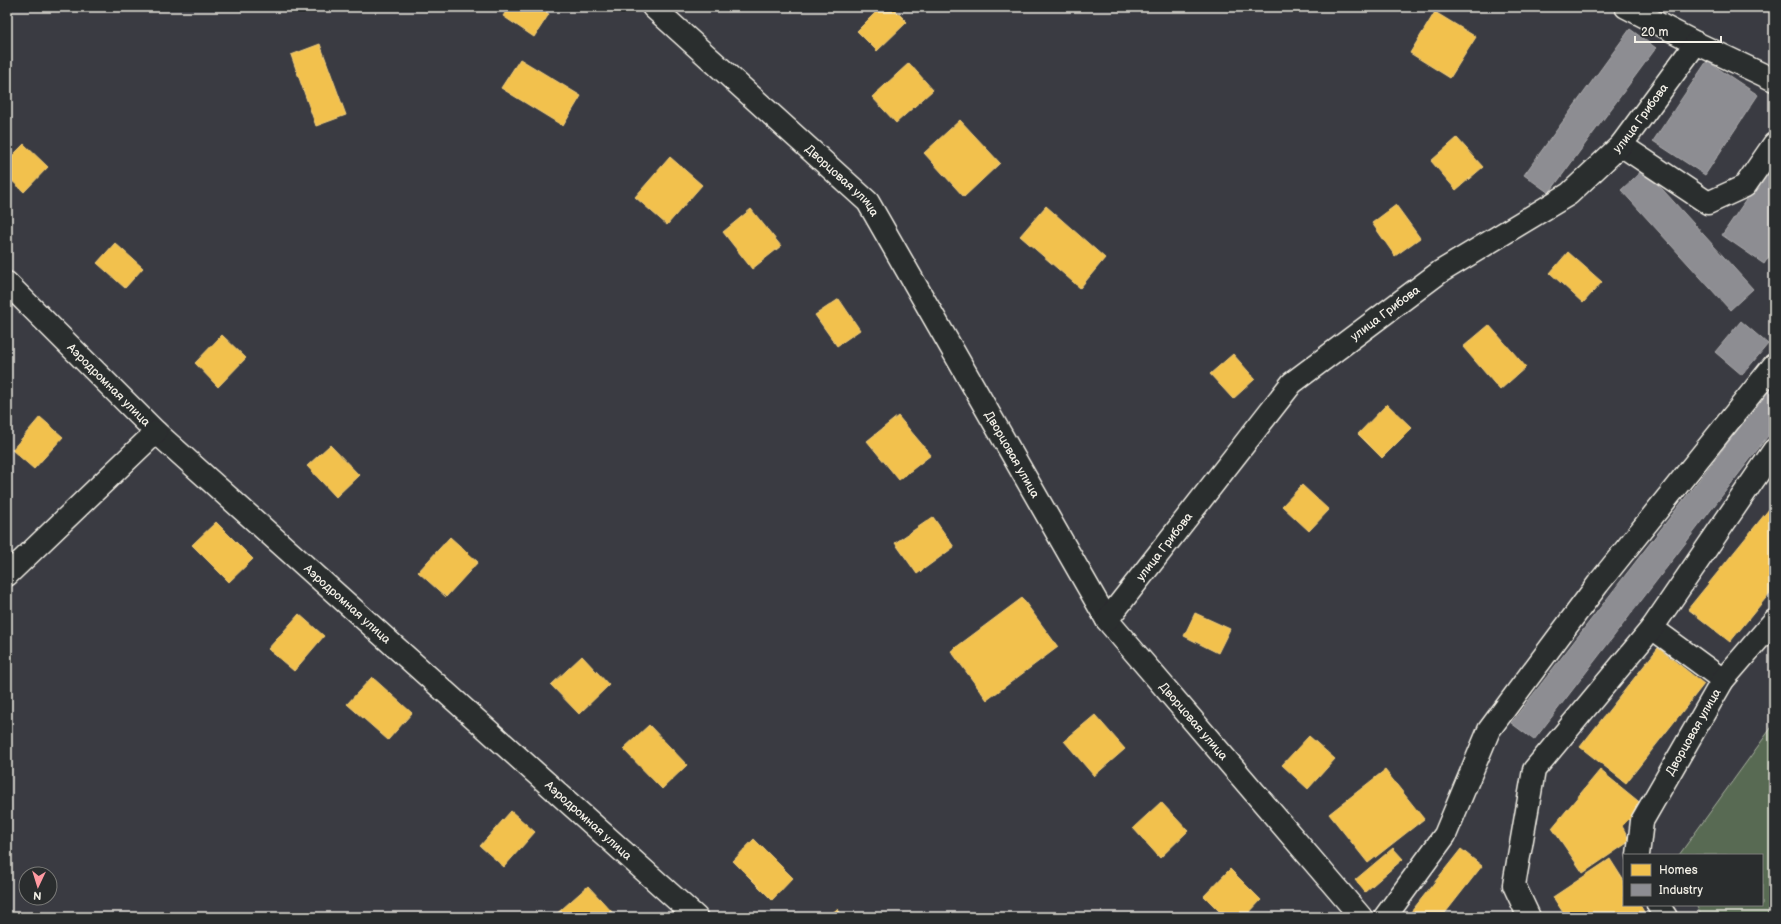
<svg xmlns="http://www.w3.org/2000/svg" width="1781" height="924" viewBox="0 0 1781 924" font-family="'Balsamiq Sans',sans-serif">
<style>
.green{fill:#596a53;stroke:#a6ae9e}
.homes{fill:#f2c14e;stroke:#f3cf7c}
.industry{fill:#8d8d92;stroke:#acabac}
.lines{fill:none;stroke-linecap:round;stroke-linejoin:round}
.minor-casing{stroke:#f4f1e8;stroke-width:25}
.minor{stroke:#2a2d2e;stroke-width:22}
.labels{text-anchor:middle;dominant-baseline:central;stroke-width:4;stroke-linejoin:round;paint-order:stroke}
.street-label{font-size:12px;fill:#f4f1e8;stroke:#2a2d2e}
</style>
<rect width="100%" height="100%" fill="#3a3b42"/>
<filter id="ink" filterUnits="userSpaceOnUse"><feTurbulence type="fractalNoise" baseFrequency=".025" numOctaves="2"/><feDisplacementMap in="SourceGraphic" scale="8" xChannelSelector="R" yChannelSelector="G"/><feConvolveMatrix kernelMatrix="1 2 1 2 8 2 1 2 1" color-interpolation-filters="sRGB"/></filter>
<g filter="url(#ink)">
<path class="green" d="M1774,724v193h-72l-6,-12h66v-50h-83z"/>
<path class="homes" d="M509,7h30l10,7 -15,23 -31,-21z
M881,7h11l15,15 -30,29 -20,-20z
M1435,12l41,25 -26,41 -40,-25z
M320,44l26,71 -30,11 -25,-71z
M520,59l61,37 -18,30 -62,-38z
M909,63l24,27 -37,33 -24,-26z
M960,120l40,43 -36,34 -40,-44z
M1457,138l26,29 -27,23 -25,-29z
M24,144l24,23 -24,25 -17,-16v-15z
M670,157l32,28 -35,40 -32,-28z
M1396,205l24,33 -25,18 -23,-33z
M1046,206l59,52 -25,30 -60,-52z
M751,209l30,37 -29,23 -29,-37z
M115,243l28,25 -18,20 -28,-25z
M1568,252l34,30 -19,21 -33,-30z
M839,299l21,31 -23,16 -22,-31z
M1489,325l37,42 -26,23 -37,-43z
M222,335l24,23 -28,29 -23,-24z
M1233,354l22,25 -22,20 -23,-25z
M1387,404l25,24 -30,30 -24,-24z
M898,416l33,39 -32,25 -32,-39z
M40,417l23,20 -29,32 -22,-19z
M330,445l29,30 -23,22 -29,-31z
M1302,485l27,25 -20,21 -27,-25z
M1774,503v85l-44,54 -42,-33z
M933,517l21,30 -37,27 -22,-31z
M216,522l37,37 -24,23 -37,-37z
M450,537l28,25 -32,35 -28,-25z
M1022,598l36,49 -71,53 -36,-49z
M1195,613l35,16 -12,24 -34,-17z
M299,614l25,22 -30,35 -26,-22z
M1658,648l46,36 -78,99 -46,-36z
M582,656l27,29 -30,29 -28,-29z
M372,677l40,36 -24,27 -41,-36z
M1095,715l30,34 -31,27 -30,-35z
M649,725l38,40 -25,24 -39,-40z
M1309,736l26,23 -27,30 -26,-24z
M1385,770l39,49 -56,44 -39,-49z
M1600,770l43,35 -21,21 8,15 -47,32 -31,-45z
M1161,802l27,29 -28,27 -27,-30z
M511,811l24,21 -31,35 -24,-21z
M754,839l39,39 -21,22 -39,-39z
M1393,848l10,11 -38,33 -10,-12z
M1461,849l21,17 -40,51h-35z
M1610,859l14,22v24h16l7,12h-81l-13,-20z
M1230,869l31,31 -16,17h-20l-21,-21z
M588,886l25,27 -5,4h-55z
M837,909l8,8h-17z"/>
<path class="industry" d="M1630,29l26,19 -107,145 -25,-18z
M1707,61l51,34 -53,80 -52,-34z
M1774,159v90l-10,15 -42,-29z
M1644,169l109,120 -23,21 -109,-120z
M1741,321l27,23 -26,31 -27,-23z
M1774,383v45l-240,312 -23,-17z"/>
<g class="lines">
<defs>
<g id="minor">
<path id="s1" d="M653,7l215,195 239,418 254,297"/>
<path d="M1626,7l70,36"/>
<path d="M1621,145l87,58 37,-17 29,-42"/>
<path id="s2" d="M7,283l149,149 540,485"/>
<path d="M7,575l149,-143"/>
<path id="s3" d="M1107,620l185,-237 148,-111 129,-78 52,-49 75,-102 78,37"/>
<path d="M1652,628l71,52"/>
<path id="s4" d="M1638,855l4,-34 81,-141 51,-59"/>
<path d="M1658,905l8,12"/>
<path d="M1385,917l60,-82 44,-105 109,-146 176,-219"/>
<path d="M1529,917l-15,-32 20,-115 118,-142 122,-178"/>
</g>
</defs>
<use href="#minor" class="minor-casing"/>
<use href="#minor" class="minor"/>
</g>
</g>
<g class="labels">
<g class="street-label">
<text stroke="none"><textPath href="#s3" startOffset="741">улица Грибова</textPath></text>
<text stroke="none"><textPath href="#s1" startOffset="257">Дворцовая улица</textPath></text>
<text stroke="none"><textPath href="#s3" startOffset="417">улица Грибова</textPath></text>
<text stroke="none"><textPath href="#s2" startOffset="144">Аэродромная улица</textPath></text>
<text stroke="none"><textPath href="#s1" startOffset="581">Дворцовая улица</textPath></text>
<text stroke="none"><textPath href="#s3" startOffset="93">улица Грибова</textPath></text>
<text stroke="none"><textPath href="#s2" startOffset="468">Аэродромная улица</textPath></text>
<text stroke="none"><textPath href="#s1" startOffset="905">Дворцовая улица</textPath></text>
<text stroke="none"><textPath href="#s4" startOffset="137">Дворцовая улица</textPath></text>
<text stroke="none"><textPath href="#s2" startOffset="792">Аэродромная улица</textPath></text>
</g>
</g>
<rect width="1781" height="924" fill="none" stroke="#2a2d2e" stroke-width="24"/>
<rect x="12" y="12" width="1757" height="900" fill="none" stroke="#f4f1e8" stroke-width="1.5" filter="url(#ink)"/>
<rect x="1623" y="854" width="140" height="52" fill="#2a2d2e" stroke="#7b7b78"/>
<rect x="1631" y="864" width="20" height="12" fill="#f2c14e" stroke="#7b7b78"/>
<text x="1659" y="874" font-size="12" fill="#f4f1e8">Homes</text>
<rect x="1631" y="884" width="20" height="12" fill="#8d8d92" stroke="#7b7b78"/>
<text x="1659" y="894" font-size="12" fill="#f4f1e8">Industry</text>
<g transform="translate(38 886) rotate(184)"><circle r="19" fill="#2a2d2e" stroke="#7b7b78"/>
<path d="M0-3L7 15L0 10L-7 15Z" fill="#ff9aa2"/>
<text y="-6" font-size="11" font-weight="bold" text-anchor="middle" fill="#f4f1e8">N</text>
</g>
<path d="M1635 36v6h86v-6" fill="none" stroke="#f4f1e8" stroke-width="2"/>
<text x="1641" y="36" font-size="12" fill="#f4f1e8" stroke="#2a2d2e" stroke-width="3" paint-order="stroke">20 m</text>
</svg>
